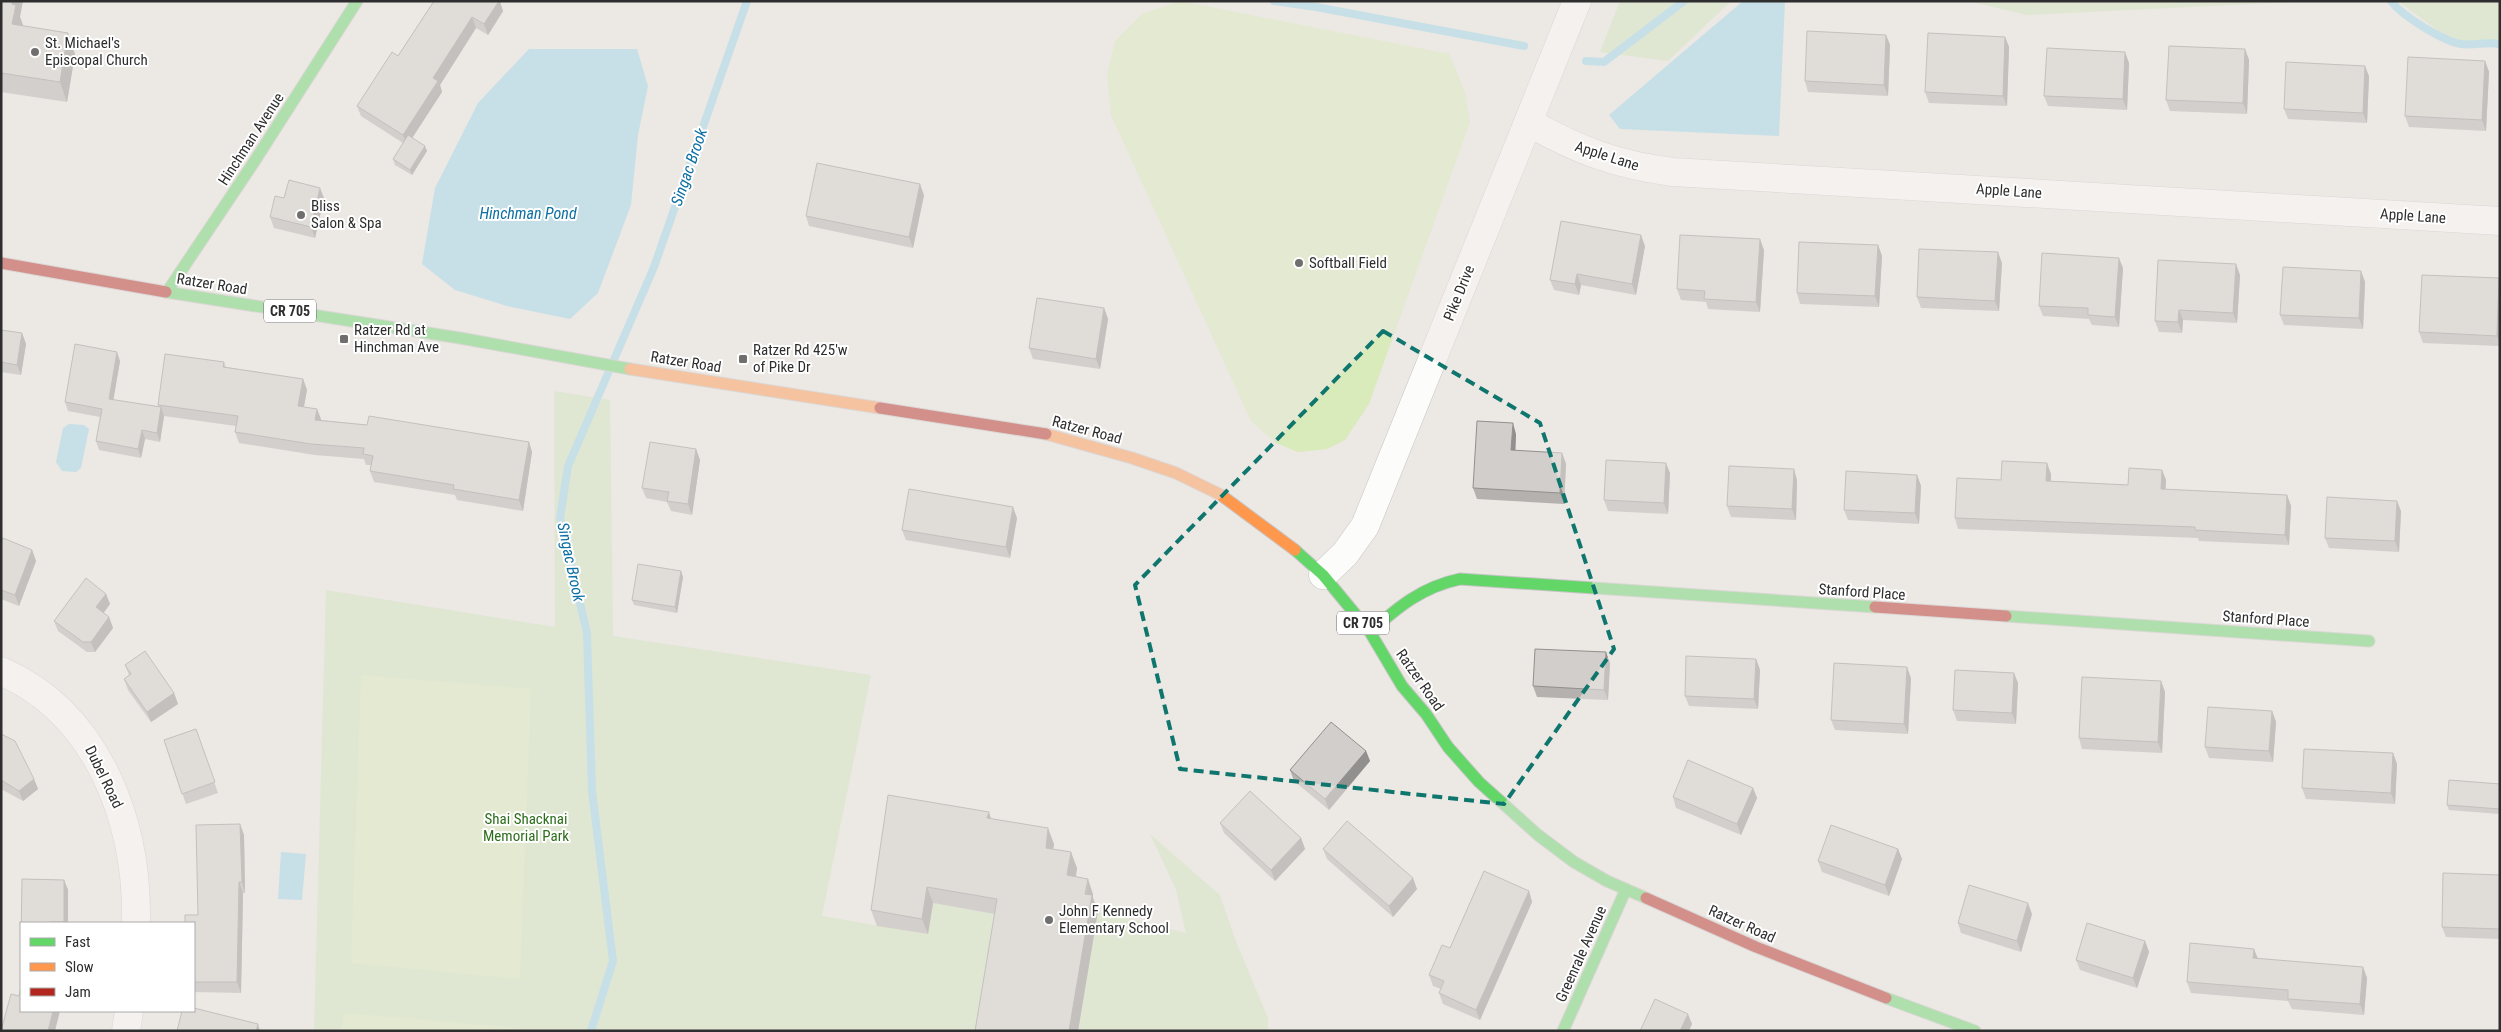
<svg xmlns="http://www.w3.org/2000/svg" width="2501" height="1032" viewBox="0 0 2501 1032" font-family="'Roboto Condensed',sans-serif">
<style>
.green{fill:#cee6be}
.pitch{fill:#d9eabb}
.water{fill:#99d6ec}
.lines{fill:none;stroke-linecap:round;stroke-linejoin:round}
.stream{stroke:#99d6ec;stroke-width:8}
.street-casing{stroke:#c5c4c5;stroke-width:29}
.fast-casing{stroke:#c5c4c5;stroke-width:13}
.slow-casing{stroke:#c5c4c5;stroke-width:13}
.jam-casing{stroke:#c5c4c5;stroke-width:13}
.street{stroke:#fcfcfb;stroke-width:28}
.fast{stroke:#63d668;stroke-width:11}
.slow{stroke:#ff974d;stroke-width:11}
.jam{stroke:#b3261e;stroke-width:11}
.wall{fill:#b4b1af}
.shaded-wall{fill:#92908e}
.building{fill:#d1cecb;stroke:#92908e}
.marked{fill:none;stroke:#0f766e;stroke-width:4;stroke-dasharray:10 6;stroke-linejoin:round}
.poi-dot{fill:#706f6e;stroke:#fff;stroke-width:2}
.labels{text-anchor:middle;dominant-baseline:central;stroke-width:4;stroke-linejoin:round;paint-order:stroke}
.shield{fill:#fff;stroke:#6d6d6d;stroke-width:1}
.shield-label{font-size:14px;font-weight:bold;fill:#2e2e2e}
.poi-label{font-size:15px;fill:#2e2e2e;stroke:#fff;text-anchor:start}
.street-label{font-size:15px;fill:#2e2e2e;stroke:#fff}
.park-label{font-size:15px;fill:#2c6e1b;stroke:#fff}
.water-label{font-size:16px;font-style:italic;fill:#0d6fa3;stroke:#fff}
</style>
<rect width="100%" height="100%" fill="#ece8e4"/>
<path class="green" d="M1620,1h111l-63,60 -68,-9z
M1968,1h344l-285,14z
M2398,1h102v39l-47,2z
M554,391l56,9 3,236 258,39 -49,241 105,18 6,-31 70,12 -19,116h-670l12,-441 229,37z
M1150,834l70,61 15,44 33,79v13h-190l20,-120 88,22 -10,-43z"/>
<path class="pitch" d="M1180,1l269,53 16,38 5,30 -101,282 -24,36 -18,9 -29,3 -22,-9 -25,-22 -140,-306 -4,-40 8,-34 27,-27z
M361,675l170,14 -11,290 -169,-16z
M344,1013l174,15 2,3h-179z"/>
<path class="water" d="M1743,1h42l-6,135 -159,-7 -11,-14z
M529,49h108l11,37 -10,49 -7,70 -33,88 -28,26 -63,-13 -52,-16 -33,-26 13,-76 43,-85z
M69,424l15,1 5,4 -8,39 -5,4 -14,-1 -6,-9 7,-34z
M281,852l25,2 -4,46 -24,-1z"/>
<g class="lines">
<path class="stream" d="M1274,1l42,6 208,39
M2391,1c11,15 52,40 70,43 13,2 25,-3 39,0
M1586,61l18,1 80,-61
M591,1031l22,-70 -21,-170 -5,-158 -27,-115 8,-52 86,-199 93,-266"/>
<defs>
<path id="street" d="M1528,122c49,28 89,43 145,50l827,49
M1323,575l22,-21 20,-28 212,-525
M1,671c98,43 137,152 135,252
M126,1031l3,-20"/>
<path id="fast" d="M166,292l294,46 170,31
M167,292l89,-133 101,-158
M1295,550l28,25 47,57 32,54 24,28 22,33 31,35 59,53 36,27 33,19 39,17
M2006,616l363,25
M1370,632c28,-25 52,-45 90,-53l415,28
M1886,998l89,33
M1563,1031l63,-142"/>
<path id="slow" d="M630,369l250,39
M1046,434l86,24 44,15 45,22 74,55"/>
<path id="jam" d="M1,263l165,29
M880,408l166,26
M1875,607l131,9
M1646,898l110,49 130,51"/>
</defs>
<use href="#street" class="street-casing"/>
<use href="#fast" class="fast-casing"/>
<use href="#slow" class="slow-casing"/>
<use href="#jam" class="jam-casing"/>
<use href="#street" class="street"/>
<use href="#fast" class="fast"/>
<use href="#slow" class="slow"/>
<use href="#jam" class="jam"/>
</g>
<path class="wall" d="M1,1l19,16 3,9 52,28 -8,48 -66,-10z
M434,1l69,10 -15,24 -12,-7 -36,57 2,7 -30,46 15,13 -15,24 -17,-10 -2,-6 10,-16 -42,-27 -4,-10 41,-50z
M1886,35l4,10 -2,51 -80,-4 -3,-11z
M2005,37l4,10 -2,59 -78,-3 -4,-11z
M2245,49l4,11 -2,54 -77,-3 -4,-11z
M2485,61l4,11 -3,59 -77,-4 -4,-11z
M2129,63l-2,47 -79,-4 -4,-10z
M2369,76l-2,47 -79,-4 -4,-10z
M924,195l-11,53 -104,-22 -3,-10z
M324,198l-9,40 -41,-10 -4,-11z
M1878,245l4,11 -3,51 -79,-3 -3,-11z
M1645,246l-9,49 -55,-10 -2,10 -25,-5 -4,-10z
M1764,250l-4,62 -52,-3 -2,-7 -25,-2 -4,-11z
M2002,263l-3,48 -78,-3 -4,-11z
M2123,268l-4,59 -27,-2 -3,-6 -46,-3 -4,-10z
M2361,271l4,11 -2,47 -79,-4 -4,-10z
M2240,275l-3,48 -54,-3 -1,13 -23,-1 -4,-11z
M2500,279v67l-77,-3 -4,-11z
M1104,308l4,11 -8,50 -67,-10 -4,-11z
M1,330l21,3 4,11 -5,31 -20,-3z
M120,361l-7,39 46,7 -1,-2 66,-43 2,5 77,12 4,11 -3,17 17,12v1l208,22 3,10 -9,59 -66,-11 -2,-5 -81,-13 -4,-11 1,-6h-5l-2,-6 -49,-4 -76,-12 -4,-11 1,-6 -72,-10 -4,26 -15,-3 -4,19 -42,-8 -3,-9 4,-24 -32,-6 -3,-9z
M1516,434l-1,17 47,2 4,11 -2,40 -87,-5 -4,-11z
M696,449l4,11 -8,55 -21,-4 -4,-9 -21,-4 -4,-10z
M2162,470l4,10 -1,9 122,6 4,11 -2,39 -90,-4 -1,-3 -240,-9 -3,-11 46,-38 50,-6v7l77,4z
M1670,473l-2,41 -60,-3 -4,-11z
M1917,475l4,11 -2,38 -71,-4 -4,-10z
M1797,480l-1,40 -65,-3 -4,-11z
M2401,511l-2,41 -70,-4 -4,-10z
M1017,518l-7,40 -104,-18 -4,-10z
M1,543l31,7 4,11 -17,45 -18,-7z
M681,571l2,6 -6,36 -43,-8 -2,-5z
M106,594l4,10 -7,9 6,4 4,11 -18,24h-8l-29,-21 -4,-10z
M1756,659l4,11 -2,39 -69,-3 -4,-10z
M1610,663l-2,37 -71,-3 -4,-11z
M125,665l49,28 4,11 -27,18 -23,-32 -4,-11 5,-4z
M1911,678l-3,56 -73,-4 -4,-10z
M2161,681l4,11 -3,61 -80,-4 -3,-11z
M2018,683l-2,41 -59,-3 -4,-11z
M2272,711l4,11 -3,40 -64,-4 -4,-11z
M196,729l22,64 -32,11 -22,-64z
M1,734l33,45 4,10 -15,12 -22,-12z
M1366,751l4,10 -41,49 -35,-29 -4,-11z
M2393,753l4,11 -2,40 -89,-5 -4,-11z
M2500,784v30l-51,-4 -2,-5z
M1753,788l4,10 -16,37 -65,-27 -3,-11z
M991,819l63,25 -1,5 24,19 -1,9 17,17v4l5,13 -20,120h-103l20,-117 -62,-11 -5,31 -51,-8 -6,-16z
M1220,823l81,15 4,11 -30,32 -51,-48z
M240,824l4,11 1,58h-2l-2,100 -47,-1v-69z
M1323,849l94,40 -24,28 -66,-58z
M1898,849l4,10 -13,37 -67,-24 -4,-11z
M2500,875v64l-54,-2 -4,-10z
M22,879l42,1 4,10v33h-47v19v-1z
M1529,891l3,11 -52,118 -37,-16 -4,-11 2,-4 -8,-3 -4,-11 21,-27z
M2032,914l-11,38 -60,-19 -3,-10z
M2145,941l4,11 -12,36 -57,-18 -4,-10z
M2258,959l105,8 4,11 -3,37 -72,-6 -4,-8 -97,-8 -4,-11z"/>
<path class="shaded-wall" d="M12,1h11l-3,16 3,8 -3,19 -8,-20z
M499,1h1l3,10 -15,24 -4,-11z
M472,17l4,11 -36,57 2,7 -35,54 -4,-11 30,-57z
M68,33l7,21 -8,48 -7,-20z
M1886,35l4,10 -2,51 -4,-11z
M2005,37l4,10 -2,59 -4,-10z
M2245,49l4,11 -2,54 -4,-11z
M2125,52l4,11 -2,47 -4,-11z
M2485,61l4,11 -3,59 -4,-11z
M2365,66l4,10 -2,47 -4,-10z
M425,146l2,5 -15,24 -2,-5z
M920,184l4,11 -11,53 -4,-11z
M320,188l4,10 -9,40 -4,-11z
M1641,235l4,11 -9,49 -4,-11z
M1760,239l4,11 -4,62 -4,-10z
M1878,245l4,11 -3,51 -4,-11z
M1998,252l4,11 -3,48 -4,-10z
M2119,258l4,10 -4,59 -4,-10z
M2236,264l4,11 -3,48 -4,-10z
M2361,271l4,11 -2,47 -4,-11z
M1577,274l4,11 -2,10 -4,-11z
M2499,278l1,1v66l-3,-9z
M1104,308l4,11 -8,50 -4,-10z
M2179,310l4,10 -1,13 -4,-11z
M22,333l4,11 -5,31 -4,-10z
M117,352l3,9 -8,47 -3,-9z
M303,379l4,11 -5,26 -4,-10z
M161,407l3,9 -4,26 -3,-9z
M317,409l4,10 -2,11 -4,-10z
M1513,423l3,11 -1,27 -4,-11z
M142,430l3,9 -4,19 -3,-9z
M529,442l3,10 -9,59 -4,-11z
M696,449l4,11 -8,55 -4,-11z
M1562,453l4,11 -2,40 -4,-11z
M1666,463l4,10 -2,41 -4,-11z
M2047,463l4,11 -1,17 -4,-10z
M1794,469l3,11 -1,40 -4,-11z
M2162,470l4,10 -1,20 -4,-11z
M1917,475l4,11 -2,38 -4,-11z
M2287,495l4,11 -2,39 -4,-10z
M2397,501l4,10 -2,41 -4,-11z
M1013,507l4,11 -7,40 -4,-11z
M32,550l4,11 -17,45 -4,-11z
M681,571l2,6 -6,36 -2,-6z
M106,594l4,10 -10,14 -4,-11z
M109,617l4,11 -18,24 -4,-10z
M1606,652l4,11 -2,37 -4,-10z
M1756,659l4,11 -2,39 -4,-10z
M1907,667l4,11 -3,56 -4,-10z
M2014,673l4,10 -2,41 -4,-11z
M2161,681l4,11 -3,61 -4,-11z
M174,693l4,11 -27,18 -4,-10z
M2272,711l4,11 -3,40 -4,-11z
M1366,751l4,10 -41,49 -4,-11z
M2393,753l4,11 -2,40 -4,-11z
M34,779l4,10 -15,12 -4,-10z
M1753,788l4,10 -16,37 -4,-11z
M989,812l5,16 -7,-10z
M240,824l4,11 1,58 -3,-11z
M1048,828l6,16 -3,19 -5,-15z
M1301,838l4,11 -30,32 -4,-11z
M1898,849l4,10 -13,37 -4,-11z
M1071,852l6,16 -4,23 -6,-16z
M1413,878l4,11 -24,28 -4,-11z
M1088,879l5,15v4l5,13 -20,120h-9z
M64,880l4,10v33h-4z
M239,882l4,11 -2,100 -4,-11z
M927,887l6,16 -5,31 -6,-15z
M1529,891l3,11 -52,118 -4,-10z
M2028,903l4,11 -11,38 -4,-11z
M2145,941l4,11 -12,36 -4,-10z
M2254,949l4,10 -5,-1z
M2363,967l4,11 -3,37 -4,-11z
M53,1011h7l-5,20h-7z
M1688,1014l4,10 -3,7h-9z
M258,1024l2,7h-4z"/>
<path class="building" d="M1,1h11v3l4,1 -4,19 56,9 -8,49 -59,-9z
M434,1h65l-15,23 -12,-7 -39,61 5,3 -35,54 -46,-29 35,-54 6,4z
M1807,31l79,4 -2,50 -79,-4z
M1928,33l77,4 -2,59 -78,-4z
M2169,46l76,3 -2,54 -77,-3z
M2047,48l78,4 -2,47 -79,-3z
M2408,57l77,4 -3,59 -77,-4z
M2286,62l79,4 -2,47 -79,-4z
M408,135l17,11 -15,24 -17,-11z
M817,163l103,21 -11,53 -103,-21z
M289,180l31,8 -9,39 -41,-10 5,-21 9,2z
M1561,221l80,14 -9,49 -55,-10 -2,10 -25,-4z
M1680,235l80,4 -4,63 -52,-3 1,-8 -28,-2z
M1799,242l79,3 -3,51 -78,-3z
M1919,249l79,3 -3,49 -78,-4z
M2042,253l77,5 -4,59 -27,-2v-7l-49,-2z
M2158,260l78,4 -3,49 -54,-3 -1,12 -23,-1z
M2283,267l78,4 -2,47 -79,-3z
M2422,275l77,3 -2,58 -78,-4z
M1037,298l67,10 -8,51 -67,-11z
M1,330l21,3 -5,32 -16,-3z
M75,344l42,8 -8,47 52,8 -4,26 -15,-3 -4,19 -42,-8 6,-32 -37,-7z
M165,354l59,8 -1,5 80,12 -5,27 19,3 -2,11 52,5 2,-9 160,26 -10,58 -66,-11 1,-4 -84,-14 3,-15 -10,-2 1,-6 -53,-4 -76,-12 3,-16 -80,-11z
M1477,421l36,2 -2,27 51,3 -2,40 -87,-5z
M650,442l46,7 -8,55 -21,-3 2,-9 -27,-4z
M1606,460l60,3 -2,40 -60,-3z
M2002,461l45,2 -1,18 82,4 1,-17 33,2 -1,19 126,6 -2,40 -90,-5v-3l-240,-9 2,-40 44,2z
M1729,466l65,3 -2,40 -65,-3z
M1846,471l71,4 -2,38 -71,-3z
M909,489l104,18 -7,40 -104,-17z
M2327,497l70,4 -2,40 -70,-3z
M3,538l29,12 -17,45 -14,-5v-47z
M638,564l43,7 -6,36 -43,-7z
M86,578l20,16 -10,13 13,10 -18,25h-8l-29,-21z
M1535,649l71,3 -2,38 -71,-4z
M145,651l29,42 -27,19 -23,-33 7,-5 -6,-9z
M1686,656l70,3 -2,40 -69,-3z
M1834,663l73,4 -3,57 -73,-4z
M1955,670l59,3 -2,40 -59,-3z
M2082,677l79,4 -3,61 -79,-4z
M2208,707l64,4 -3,40 -64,-4z
M1331,722l35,29 -41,48 -35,-29z
M196,729l19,53 -33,12 -18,-54z
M1,734l14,7 19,38 -15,12 -18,-11z
M2304,749l89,4 -2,40 -89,-5z
M1688,760l65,28 -16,36 -64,-27z
M2449,780l51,4v25l-53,-4z
M1250,791l51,47 -30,32 -51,-47z
M888,795l101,17 -2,6 61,10 -2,20 25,4 -4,23 21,4 -3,15 7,1 -23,136h-94l22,-132 -70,-12 -5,32 -51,-9z
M1347,821l66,57 -24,28 -66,-57z
M240,824l2,58h-3l-2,100h-43v-59h-9v-8h13l-2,-90z
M1831,825l67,24 -13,36 -67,-24z
M1484,871l45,20 -53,119 -37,-17 5,-12 -15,-6 13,-30 8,3z
M2443,873l57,2v54l-58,-2z
M22,879l42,1v42h-14v1h-29v18z
M1969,885l59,18 -11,38 -59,-18z
M2087,923l58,18 -12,37 -57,-18z
M2190,943l64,6 -1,9 110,9 -3,37 -72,-5v-9l-101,-8z
M21,987v24h32l-5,20h-47l10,-37 8,2z
M1655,999l33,15 -8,17h-40z
M194,1008l64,16 -2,7h-79l5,-20h12z"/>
<path d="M0 0H2501V1032H0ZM1383,331l157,92 74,226 -110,155 -324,-35 -45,-184z" fill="#ece8e4" fill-opacity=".55" fill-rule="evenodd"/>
<path class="marked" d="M1383,331l157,92 74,226 -110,155 -324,-35 -45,-184z"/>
<g class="poi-dot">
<circle cx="35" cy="52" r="5"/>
<circle cx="301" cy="215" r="5"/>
<circle cx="1299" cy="263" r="5"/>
<rect x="339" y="334" width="10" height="10" rx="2.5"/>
<rect x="738" y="354" width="10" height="10" rx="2.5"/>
<circle cx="1049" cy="920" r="5"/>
</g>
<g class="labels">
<g class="shield">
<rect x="264" y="299.5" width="52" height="23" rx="4"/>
<rect x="1337" y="611.5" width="52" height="23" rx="4"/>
</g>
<g class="shield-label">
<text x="290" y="311">CR 705</text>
<text x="1363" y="623">CR 705</text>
</g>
<g class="poi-label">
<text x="45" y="43">St. Michael's<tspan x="45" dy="17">Episcopal Church</tspan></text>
<text x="311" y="206">Bliss<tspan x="311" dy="17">Salon &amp; Spa</tspan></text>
<text x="1309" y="263">Softball Field</text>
<text x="354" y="330">Ratzer Rd at<tspan x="354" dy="17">Hinchman Ave</tspan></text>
<text x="753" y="350">Ratzer Rd 425'w<tspan x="753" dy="17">of Pike Dr</tspan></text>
<text x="1059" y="911">John F Kennedy<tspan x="1059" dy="17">Elementary School</tspan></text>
</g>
<g class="street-label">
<text transform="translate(251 139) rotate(-57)">Hinchman Avenue</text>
<text transform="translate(1607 156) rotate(18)">Apple Lane</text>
<text transform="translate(2009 191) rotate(4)">Apple Lane</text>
<text transform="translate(2413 216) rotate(4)">Apple Lane</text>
<text transform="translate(212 284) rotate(9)">Ratzer Road</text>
<text transform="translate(1459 293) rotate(-68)">Pike Drive</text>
<text transform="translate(686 362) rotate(9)">Ratzer Road</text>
<text transform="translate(1087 430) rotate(15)">Ratzer Road</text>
<text transform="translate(1862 592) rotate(4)">Stanford Place</text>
<text transform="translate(2266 619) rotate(4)">Stanford Place</text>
<text transform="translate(1420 680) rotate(55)">Ratzer Road</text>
<text transform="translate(104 777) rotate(64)">Dubel Road</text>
<text transform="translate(1742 924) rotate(24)">Ratzer Road</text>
<text transform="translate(1581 954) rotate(-66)">Greenrale Avenue</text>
</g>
<g class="park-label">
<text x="526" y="819">Shai Shacknai<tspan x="526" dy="17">Memorial Park</tspan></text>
</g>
<g class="water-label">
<text transform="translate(689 167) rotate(-71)">Singac Brook</text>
<text x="528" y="213">Hinchman Pond</text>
<text transform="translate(571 562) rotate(78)">Singac Brook</text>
</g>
</g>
<rect width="2501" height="1032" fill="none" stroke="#2e2e2e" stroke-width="5"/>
<rect x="20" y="922" width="175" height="90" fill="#ffffff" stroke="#ababab"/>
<rect x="30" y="938" width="25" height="8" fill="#63d668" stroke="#ababab"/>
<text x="65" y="947" font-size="15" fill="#2e2e2e">Fast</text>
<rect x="30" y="963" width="25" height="8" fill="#ff974d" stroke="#ababab"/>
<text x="65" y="972" font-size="15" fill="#2e2e2e">Slow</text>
<rect x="30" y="988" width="25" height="8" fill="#b3261e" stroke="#ababab"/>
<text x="65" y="997" font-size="15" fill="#2e2e2e">Jam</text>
</svg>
